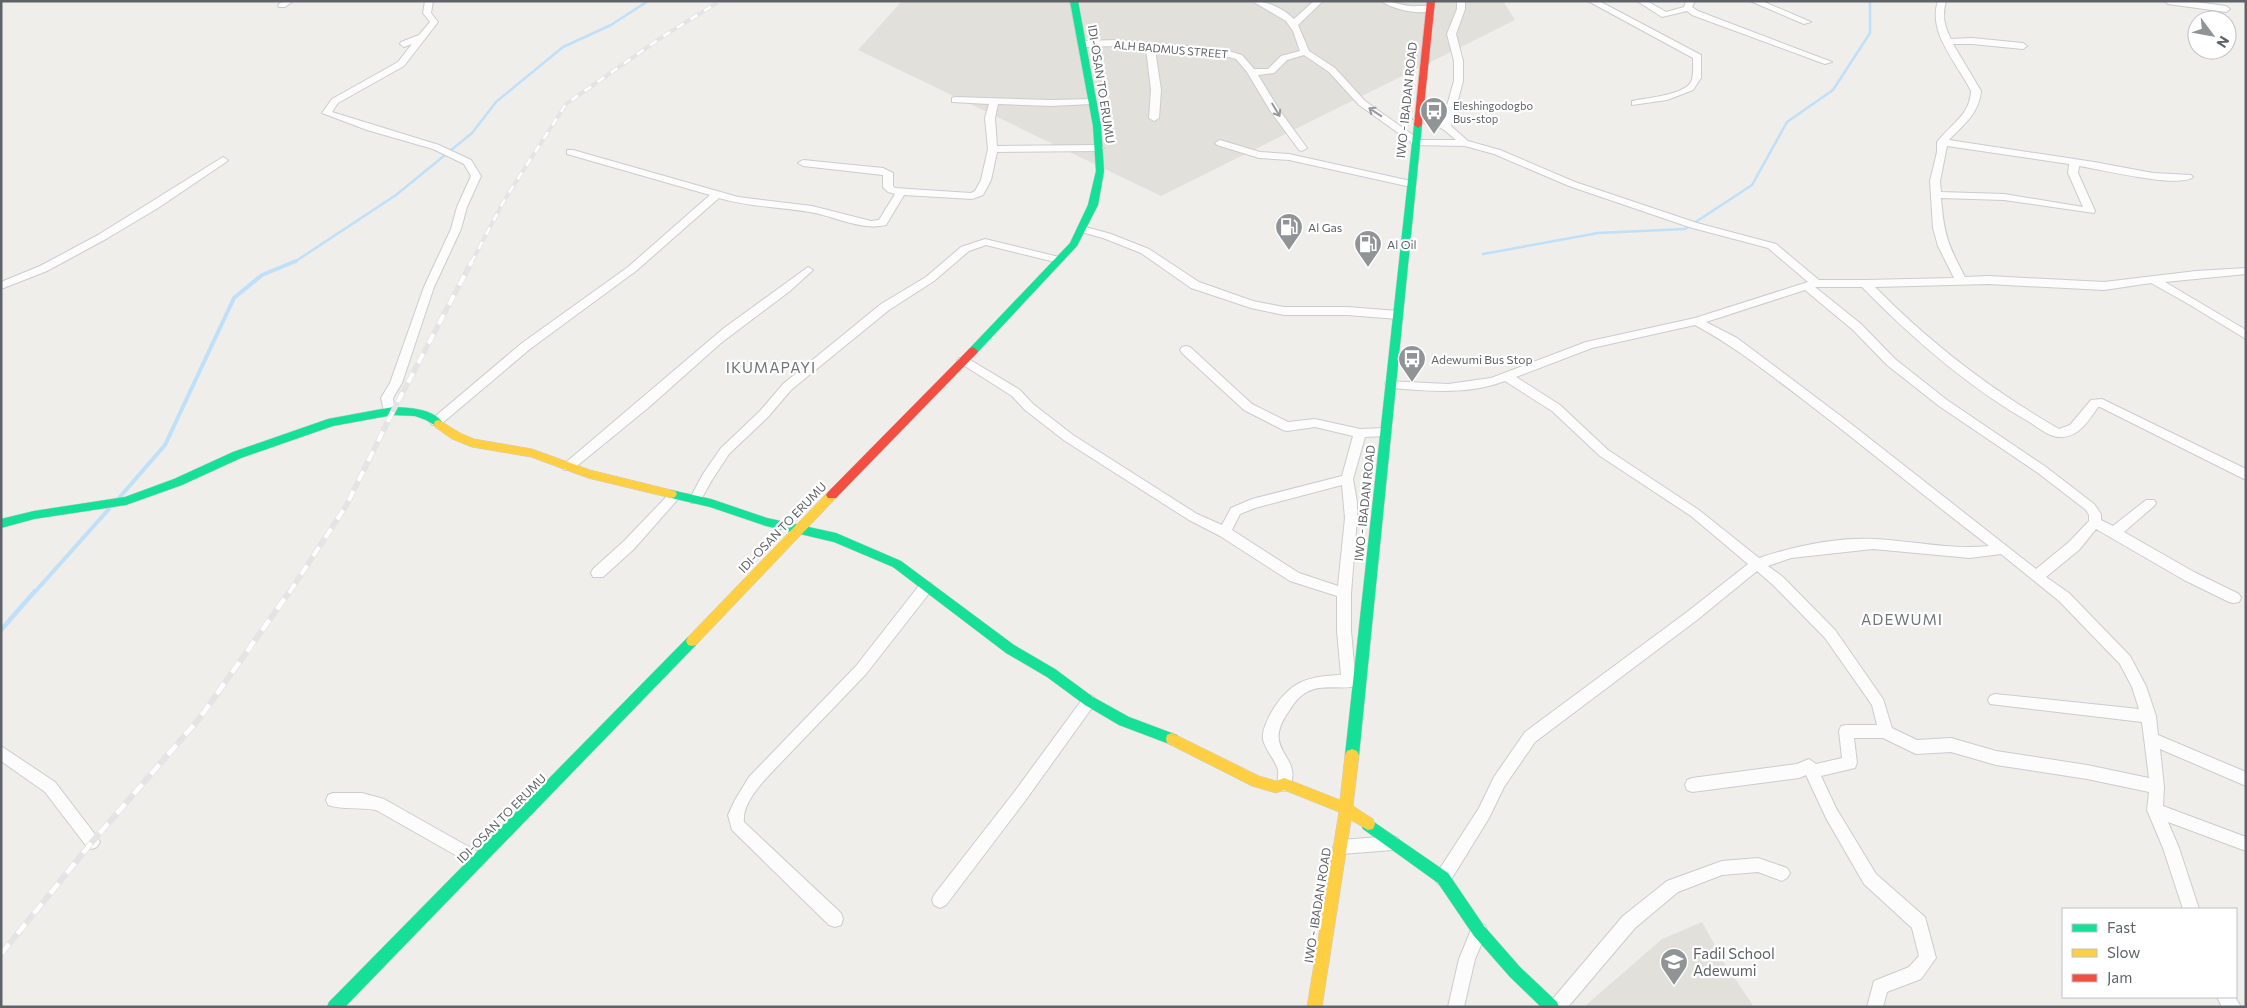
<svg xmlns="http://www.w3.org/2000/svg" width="2247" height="1008" viewBox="0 0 2247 1008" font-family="Commissioner,sans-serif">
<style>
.education{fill:#e2e0da}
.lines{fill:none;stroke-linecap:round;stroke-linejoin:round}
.stream-far2{stroke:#bfe0f9;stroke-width:2.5}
.stream-far1{stroke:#bfe0f9;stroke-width:4}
.stream{stroke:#bfe0f9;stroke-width:4.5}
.street-casing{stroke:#cbcccc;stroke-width:2}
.fast-casing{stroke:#cacacb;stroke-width:1}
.slow-casing{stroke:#cacacb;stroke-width:1}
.jam-casing{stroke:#cacacb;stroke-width:1}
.street{fill:#fdfcfc;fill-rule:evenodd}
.fast{fill:#16e098;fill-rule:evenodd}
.slow{fill:#ffcf43;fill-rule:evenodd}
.jam{fill:#f24e42;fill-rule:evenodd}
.rail-far2-casing{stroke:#e4e4e4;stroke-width:4}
.rail-far1-casing{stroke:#e4e4e4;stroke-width:5.5}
.rail-casing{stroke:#e4e4e4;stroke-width:6}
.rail-far2{stroke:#fff;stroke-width:2.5;stroke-dasharray:8;stroke-linecap:butt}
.rail-far1{stroke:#fff;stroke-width:4;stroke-dasharray:11;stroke-linecap:butt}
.rail{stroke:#fff;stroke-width:4.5;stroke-dasharray:13;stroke-linecap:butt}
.oneway{stroke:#96999c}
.labels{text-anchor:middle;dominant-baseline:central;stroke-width:4.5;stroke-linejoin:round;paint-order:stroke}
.far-street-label{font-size:11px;fill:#5f6368;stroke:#fff}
.far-poi-label{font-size:11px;fill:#5f6368;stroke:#fff;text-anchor:start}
.street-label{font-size:12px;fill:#5f6368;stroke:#fff}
.poi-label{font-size:12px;fill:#5f6368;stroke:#fff;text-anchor:start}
.quarter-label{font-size:15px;letter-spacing:1px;fill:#70757a;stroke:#fff}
.near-poi-label{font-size:15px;fill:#5f6368;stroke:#fff;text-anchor:start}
</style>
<rect width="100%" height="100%" fill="#efeeea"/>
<path class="education" d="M902,1h601l12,19 -354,176 -303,-146z
M1702,922l23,42 29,43h-170l78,-68z"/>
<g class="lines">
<path class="stream-far2" d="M1483,254l115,-21 87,-4 67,-44 35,-63 46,-32 37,-57v-32
M293,263l103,-68 76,-62 24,-31 67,-55 48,-22 37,-24"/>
<path class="stream-far1" d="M119,498l46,-53 69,-147 28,-23 34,-14
M34,593l75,-84"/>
<path class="stream" d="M1,630l34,-39"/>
<defs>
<path id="street" d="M283,1h10l-8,6h-6l-1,-2z
M425,1h8l-2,12 7,9 -34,44 -66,37 -6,9 107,33 32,15 10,16 -14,31 -6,22 -27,58 -32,96 -9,15 1,8 5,5 -6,4 -9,-4 -3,-13 9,-15 34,-96 27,-58 6,-22 14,-31 -7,-12 -31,-15 -66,-19 -45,-17 10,-14 66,-37 14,-18 -8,3 -4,-3 1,-2 18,-7 11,-13 -7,-9z
M1252,1c15,0 31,7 42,18l20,-18h9l-25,24 11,26 26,17 30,33 55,39h36l-13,-11 -30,-10 5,-3 24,7 12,-42v-20l-7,-27 10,-25v-8h8v8l-9,25 7,27v20l-12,45 17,15 32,9 75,32 122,41 79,21 43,36h46l89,-2 -16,-32 -5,-18 -3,-47 7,-29v-10c14,-18 33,-27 34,-51 -13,-27 -44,-58 -33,-90h8c-4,14 -2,25 5,38l21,-1 51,5 4,3 -4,3 -51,-5h-19l28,47c-2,23 -18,34 -32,49l145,22 59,11 38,2 2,2c-14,12 -94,-8 -114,-11l-1,7 17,38 -1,2 -90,-13 -63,-2c3,37 7,47 24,79l23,-1 116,6 92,-11 50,-3v6l-81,8 81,48v9l-61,-37 -34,-19 -47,7 -116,-6 -113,3c55,56 116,103 184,142l11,-4 21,-25 11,-1 144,70v11l-146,-73h-2c-9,13 -18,29 -36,30 -11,1 -22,-8 -31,-14 -63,-36 -118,-84 -169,-136h-47l46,37 34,35 52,41 99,67 48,37 7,10v6l12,6 33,-26h8l2,3 -2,3 -30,26 70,40 45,22 2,4 -2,4 -5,1 -5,-1 -45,-22 -88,-51 -17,21 -33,27 23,16 61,63 16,30 10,30 2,19 88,37v14l-86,-37 4,38 -1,19 83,31v14l-78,-29 11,26 20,61h-16l-20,-61 -16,-38 2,-18 -62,-13 -91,-14 -45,-13 -35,2 -33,-16h-29l3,25 -2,5 -34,8 15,32 40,66 49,43 11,41 -15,21 -34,13 -4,15h-16l7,-26 35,-14 10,-11 -7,-28 -48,-44 -38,-66 -20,-43 -7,3 -107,14 -5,-2 -2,-5 2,-5 5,-2 105,-14 12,-5 7,5 26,-6 -3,-27 2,-5 5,-1h31l-5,-20 -47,-67 -52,-53 -16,-14 -60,49 -162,122 -31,45 -15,31 -40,65 -6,3 -6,-3 -2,-5 2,-5 42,-65 15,-31 31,-45 162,-120 61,-48 -57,-48 -91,-60 -48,-45 -47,-30c-36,14 -76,10 -114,7l-6,-4 2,-3 61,3 43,-6 95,-36 109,-24 113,-36 -40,-34 -79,-21 -120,-41 -75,-32 -29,-8 -53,-1 -1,-3 -52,-37 -30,-33 -25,-17 -17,5 -13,13 -16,2 22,36 27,37 -5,3 -3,-1 -28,-38 -24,-40 -11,-13 -15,-4 -66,-6 6,41 -2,28 -5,3 -5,-3 2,-28 -5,-42 -28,-2 -36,1 -4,-3 4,-3 36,-1 104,9 20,6 12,14h14l13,-13 19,-5 -7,-20 -7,-10zM1947,146l122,18 -1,9 15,34 -79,-13 -63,-2 -1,-11zM1805,290l48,40 34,35 52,41 99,67 48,37 3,5v6l-20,21 -33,27 -186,-146 -113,-85 -31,-16zM1695,325c39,21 70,46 106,73 63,48 124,99 188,148 -38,4 -76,-5 -114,-7 -38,-2 -80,7 -116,19l-60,-48 -91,-60 -48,-45 -44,-28 76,-29zM1873,549l97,9 31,-4 58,47 61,63 12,23 7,22 -144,-15 -5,2 -2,4 2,4 152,18 7,56 -62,-13 -91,-14 -45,-13 -34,2 -25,-12 -9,-29 -48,-69 -52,-53 -15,-11 23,-8z
M1381,1c12,0 18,4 29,5 8,1 18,-2 24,3 -11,8 -42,0 -53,-8z
M1588,1h11l102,54v23l-8,12 -26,10 -35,5v-4c14,-3 52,-6 59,-19 3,-7 2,-17 2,-24z
M1637,1h10l19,11 18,-5 2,-6h9l-3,6 6,4 134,51 -7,2 -133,-49 -5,-4 -25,6z
M1750,1h12l49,21 -7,2z
M2164,1h24l38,5 4,3 -4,3 -58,-8z
M955,97l96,3 43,-1v4l-3,1 -40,2 -53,-2 -3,14 2,28 102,-1 5,3 -5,3 -102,1 -6,28 -8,15 -11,4 -68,-4 -18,30c-25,6 -52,-9 -76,-13 -30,-5 -61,-5 -91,-14l-83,73 -106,78 -90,76h-8l-2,-3 2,-3 90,-76 106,-76 82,-72 -143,-41v-4h6l165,47 74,9 59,15 8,-1 16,-26 -7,-2 -5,-5v-12l-80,-9 -5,-3 5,-3 80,8 10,5v13l2,2 76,5 4,-2 6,-11 7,-31 -3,-31 4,-14 -37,-2v-4z
M1220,140l40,12 29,2 122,27 5,3 -5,3 -122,-27 -30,-2 -42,-13 -2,-2z
M223,157l5,3 -2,2 -68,46 -52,31 -59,32 -46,18v-7l39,-16 58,-31z
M1082,226l29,8 38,15 50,33 54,19 31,6h63l51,4 5,4 -5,4 -51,-4h-63l-33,-7 -60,-20 -50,-35 -38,-15 -25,-7 -1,-2z
M985,239l74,18 5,3 -5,3 -73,-18 -17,6 -35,30 -45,29 -98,80 -23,27 -39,37 -17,26 -13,23h-8l-2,-3 14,-26 18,-26 39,-37 23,-27 98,-80 45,-27 35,-30z
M808,267l5,3 -23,21 -69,52 -73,65 -76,62h-8l-2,-3 2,-3 160,-136z
M1186,346l4,1 62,57 36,18 27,-3 45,10 25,-1 6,4 -6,4 -20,1 -12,42 4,23v16l-6,75v38l4,44 5,2 2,4 -2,4c-16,6 -37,-2 -53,7 -8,4 -14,12 -18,19 -30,42 16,43 0,78l-5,2 -5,-2c-3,-7 0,-12 -1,-19 -3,-11 -13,-20 -15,-31 -1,-9 4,-18 8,-26 18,-31 36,-37 70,-38l-4,-44v-35l-47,-15 -70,-45 -31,-16 -124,-79 -40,-31 -13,-14 -55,-35 2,-3h8l53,32 13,14 40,31 124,79 25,11 9,-17 21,-9 90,-23 11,-40 -38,-9 -28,4 -4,-1 -39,-20 -62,-57 -2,-3 2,-3zM1342,485l3,33 -7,68 -39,-13 -67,-43 8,-16 15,-6z
M674,491l4,2 2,3 -2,3 -44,50 -31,28h-10l-2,-4 2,-4 31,-28 46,-48z
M926,582l5,1 2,4 -2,4 -65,83 -95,99c-11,12 -29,31 -27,49l97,91 2,6 -2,6 -6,2 -6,-2 -97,-95 -4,-15 7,-15 14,-23 107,-111 65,-83z
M1089,695l5,2 2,4 -2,4 -69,96 -79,104 -6,3 -6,-3 -2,-5 2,-5 81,-104 69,-94z
M1,746l54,36 42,55 3,5 -3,5 -5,2 -5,-2 -42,-55 -44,-31z
M333,793h29l22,6 99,56 3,5 -3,5 -5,2 -5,-2 -97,-55c-15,-3 -35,0 -48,-5l-2,-5 2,-5z
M1393,836l5,2 3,5 -3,5 -5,2 -52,4 -5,-2 -3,-5 3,-5 5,-2z
M1758,858l29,10 3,5 -3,5 -5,3 -24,-9 -36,3 -44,17 -43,36 -67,79h-19l2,-6 72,-85 44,-35 55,-20z
M1479,923l6,2 2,6 -12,28 -11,48h-16l11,-48 14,-34z
M2217,997h18l6,10h-19z"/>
<path id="fast" d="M1070,1h8l23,125 3,45 -6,34 -21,41 -100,107 -4,2 -5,-4 1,-2 101,-106 18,-38 8,-34 -3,-45z
M1418,122l4,3 -63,630 -2,4 -5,2 -5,-2 -2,-4 69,-630z
M393,407c17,1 40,1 51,17l-5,4 -13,-8 -11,-4 -22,-1 -60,11 -92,32 -59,27 -56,20 -92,14 -33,9v-9l33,-8 91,-14 49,-18 59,-27 95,-33z
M671,490l40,9 56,19 69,15 65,28 113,84 41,24 38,28 36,20 48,18 1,4 -1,4 -5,2 -53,-20 -34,-20 -38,-28 -41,-24 -113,-86 -59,-25 -68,-16 -56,-19 -43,-10 -2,-3 2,-3z
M692,636l4,1 2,4 -2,4 -351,362h-18l2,-5 359,-365z
M1368,818l80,55 36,53 36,41 37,35 2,5h-18l-31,-30 -36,-41 -36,-53 -75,-54 -2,-5 2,-5z"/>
<path id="slow" d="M439,420l21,13 14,6 58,10 58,21 81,20 4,1 2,3 -2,3 -4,1 -83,-20 -57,-21 -59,-10 -20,-8 -17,-12 -1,-3 1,-3z
M832,491l4,1 2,3 -2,3 -140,147 -4,1 -4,-1 -2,-4 2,-4 140,-145z
M1172,733l87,43 17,5 8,-3 56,22 5,-45 2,-4 5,-2 5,2 2,4 -6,51 20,13 2,5 -2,5 -5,1 -17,-10 -29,187h-15l32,-195 -55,-22 -8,3 -24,-7 -85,-43 -1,-4 1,-4z"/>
<path id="jam" d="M1427,1h8l-13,124 -4,3 -4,-3z
M973,347l5,4 -1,2 -141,145h-8l-2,-3 2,-3 141,-143z"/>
</defs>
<use href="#street" class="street-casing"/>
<use href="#fast" class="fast-casing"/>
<use href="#slow" class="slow-casing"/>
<use href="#jam" class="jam-casing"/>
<use href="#street" class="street"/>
<use href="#fast" class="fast"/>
<use href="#slow" class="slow"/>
<use href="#jam" class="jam"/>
<defs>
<path id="rail-far2" d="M471,263l34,-64 61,-95 96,-67 58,-36"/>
<path id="rail-far1" d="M289,593l57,-87 47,-95 79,-150"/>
<path id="rail" d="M1,954l91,-112 107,-123 91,-128"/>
</defs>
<use href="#rail-far2" class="rail-far2-casing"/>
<use href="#rail-far1" class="rail-far1-casing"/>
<use href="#rail" class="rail-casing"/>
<use href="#rail-far2" class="rail-far2"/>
<use href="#rail-far1" class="rail-far1"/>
<use href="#rail" class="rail"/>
</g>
<defs><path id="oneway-shaft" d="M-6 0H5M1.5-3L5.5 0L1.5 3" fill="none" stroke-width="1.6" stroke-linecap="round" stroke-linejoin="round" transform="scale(1.25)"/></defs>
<g class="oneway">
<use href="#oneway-shaft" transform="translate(1276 110) rotate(59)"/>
<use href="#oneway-shaft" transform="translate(1375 112) rotate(-146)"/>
</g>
<defs>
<symbol id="bus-pin" viewBox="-11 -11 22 30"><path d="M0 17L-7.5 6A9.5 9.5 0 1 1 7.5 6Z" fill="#919496" stroke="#fff"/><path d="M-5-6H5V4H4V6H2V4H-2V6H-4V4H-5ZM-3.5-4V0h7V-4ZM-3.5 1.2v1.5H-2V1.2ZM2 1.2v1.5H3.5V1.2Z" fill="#fff"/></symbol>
<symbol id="fuel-pin" viewBox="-11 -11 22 30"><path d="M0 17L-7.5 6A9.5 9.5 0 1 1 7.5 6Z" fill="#919496" stroke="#fff"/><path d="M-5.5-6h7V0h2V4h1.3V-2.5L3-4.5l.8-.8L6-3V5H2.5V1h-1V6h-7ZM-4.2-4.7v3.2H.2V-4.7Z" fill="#fff"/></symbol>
<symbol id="school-pin" viewBox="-11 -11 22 30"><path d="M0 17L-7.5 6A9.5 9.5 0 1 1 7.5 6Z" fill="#919496" stroke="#fff"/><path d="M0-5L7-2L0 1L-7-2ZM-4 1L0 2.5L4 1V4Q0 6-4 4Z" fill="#fff"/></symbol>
</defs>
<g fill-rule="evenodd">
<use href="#bus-pin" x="1418" y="95" width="32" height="43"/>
<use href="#fuel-pin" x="1273" y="211" width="32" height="43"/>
<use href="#fuel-pin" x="1352" y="228" width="32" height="43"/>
<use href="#bus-pin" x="1396" y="343" width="32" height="43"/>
<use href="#school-pin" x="1658" y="946" width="32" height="43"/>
</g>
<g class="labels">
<g class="far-street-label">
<text transform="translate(1171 49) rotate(5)">ALH BADMUS STREET</text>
</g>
<g class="far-poi-label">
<text x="1453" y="105">Eleshingodogbo<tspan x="1453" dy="13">Bus-stop</tspan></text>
</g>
<g class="street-label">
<text transform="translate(1102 84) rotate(81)">IDI-OSAN TO ERUMU</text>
<text transform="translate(1406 100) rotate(-84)">IWO - IBADAN ROAD</text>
<text transform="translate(1364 503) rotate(-84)">IWO - IBADAN ROAD</text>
<text transform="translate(782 527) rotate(-46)">IDI-OSAN TO ERUMU</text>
<text transform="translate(501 818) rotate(-45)">IDI-OSAN TO ERUMU</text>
<text transform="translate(1317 905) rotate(-81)">IWO - IBADAN ROAD</text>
</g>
<g class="poi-label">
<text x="1308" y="227">Al Gas</text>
<text x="1387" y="244">Al Oil</text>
<text x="1431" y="359">Adewumi Bus Stop</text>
</g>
<g class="quarter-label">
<text x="771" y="367">IKUMAPAYI</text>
<text x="1902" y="619">ADEWUMI</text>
</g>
<g class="near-poi-label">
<text x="1693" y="953">Fadil School<tspan x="1693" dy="17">Adewumi</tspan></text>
</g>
</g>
<rect width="2247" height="1008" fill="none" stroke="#5f6368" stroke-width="5"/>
<rect x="2062" y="908" width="175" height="90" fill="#ffffff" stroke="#bfc1c3"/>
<rect x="2072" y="924" width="25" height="8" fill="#16e098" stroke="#bfc1c3"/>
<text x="2107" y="933" font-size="15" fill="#5f6368">Fast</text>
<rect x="2072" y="949" width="25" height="8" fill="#ffcf43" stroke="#bfc1c3"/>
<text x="2107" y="958" font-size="15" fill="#5f6368">Slow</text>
<rect x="2072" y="974" width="25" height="8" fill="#f24e42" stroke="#bfc1c3"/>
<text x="2107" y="983" font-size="15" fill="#5f6368">Jam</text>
<g transform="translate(2212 35) rotate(122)"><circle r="24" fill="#ffffff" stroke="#bfc1c3"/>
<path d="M0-4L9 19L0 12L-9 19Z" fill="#919496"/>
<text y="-8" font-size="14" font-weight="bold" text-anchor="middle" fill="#5f6368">N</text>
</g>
</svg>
